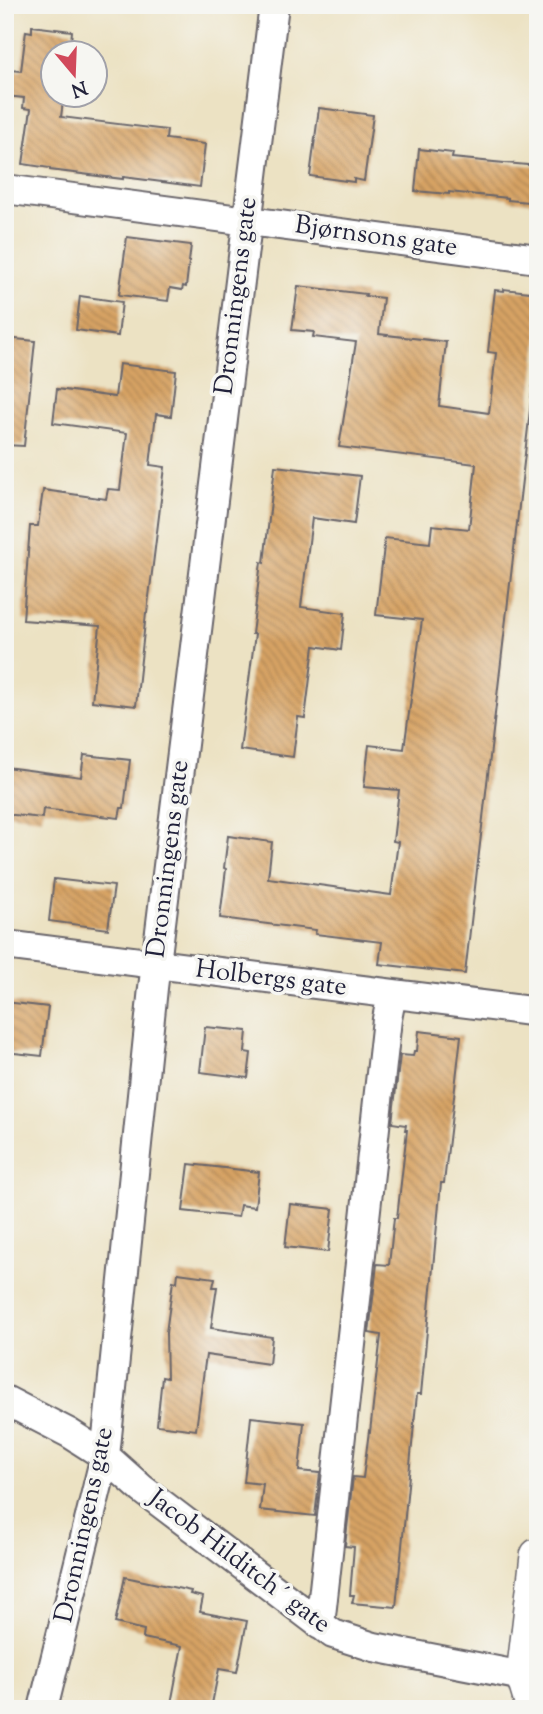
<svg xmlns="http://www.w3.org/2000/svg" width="543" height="1714" viewBox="0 0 543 1714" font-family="'Sorts Mill Goudy',serif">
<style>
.building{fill:url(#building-back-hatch)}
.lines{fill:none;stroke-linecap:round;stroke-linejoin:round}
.minor-casing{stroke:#69656b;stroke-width:32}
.tertiary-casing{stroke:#69656b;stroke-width:38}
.minor{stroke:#fff;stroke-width:28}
.tertiary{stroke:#fff;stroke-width:35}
.labels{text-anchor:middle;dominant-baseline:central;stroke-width:7;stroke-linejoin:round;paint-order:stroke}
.street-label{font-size:26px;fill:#22223b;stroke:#f6f6f2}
</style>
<defs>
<pattern id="building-back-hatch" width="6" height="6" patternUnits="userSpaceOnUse" patternTransform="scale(1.75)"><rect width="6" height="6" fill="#d7a364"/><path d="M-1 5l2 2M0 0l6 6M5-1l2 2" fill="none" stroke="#ae8454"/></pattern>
</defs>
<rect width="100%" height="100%" fill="#f6f6f2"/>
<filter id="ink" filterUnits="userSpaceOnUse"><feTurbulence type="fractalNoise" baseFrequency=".0143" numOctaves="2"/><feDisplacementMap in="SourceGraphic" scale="14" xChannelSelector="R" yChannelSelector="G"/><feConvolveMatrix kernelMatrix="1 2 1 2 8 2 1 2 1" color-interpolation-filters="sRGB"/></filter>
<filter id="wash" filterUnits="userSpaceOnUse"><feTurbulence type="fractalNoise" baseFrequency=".00686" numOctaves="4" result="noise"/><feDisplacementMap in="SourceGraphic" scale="28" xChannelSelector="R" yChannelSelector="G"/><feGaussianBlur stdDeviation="1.57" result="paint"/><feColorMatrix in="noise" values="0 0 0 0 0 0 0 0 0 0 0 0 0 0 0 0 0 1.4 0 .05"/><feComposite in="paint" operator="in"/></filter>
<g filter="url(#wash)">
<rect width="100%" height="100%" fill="#ece2c3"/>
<g id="blocks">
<path class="building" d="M32,26l40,5 -2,21h-18v42h12l-3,23 106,13 -1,9 39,5 -5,43 -77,-10v2l-73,-9v-2l-27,-4 8,-55 -8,-1 1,-10 -18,-2 4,-26 11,1 5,-40 6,1z
M319,108l54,7 -9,66 -10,-2v3l-44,-6z
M419,149l34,4 -1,5 86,8v37l-30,-3v-2l-59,-6v2l-34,-3z
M127,237l64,8 -5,42 -3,-1 -1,4 -12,-2 -2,13 -49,-6z
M298,286l68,8 -1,2 18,2 -4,36 67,8 -7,64 50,7 7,-60 -8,-1 7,-62 9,1v-2l34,4v48l-73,633 -86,-10 3,-22 -67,-8 1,-4 -96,-12 6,-49 -2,-1 4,-32 44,6 -4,36 123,17 7,-53 -5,-1 6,-51 -35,-3 5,-42 35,4 18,-129 -46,-5 9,-77 45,5 2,-18 37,4 7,-65 -137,-17 17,-105 -43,-5 1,-5 -22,-2z
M80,296l42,6 -4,34 -42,-6z
M5,338l30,3 -11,105 -19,-1z
M119,364l57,7 -5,45 -15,-2 -6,51 15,2 -18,146h-1l-10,93 -44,-5 8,-75 -77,-6 7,-94h8l5,-36 63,9 2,-10 12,1 7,-57 -74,-10 4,-34 58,8z
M275,466l85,10 -6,48 -42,-6 -11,89 44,6 -4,37 -27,-4 -9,72 -7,-1 -5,40 -53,-7 15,-116h-3l9,-72 3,1z
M84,755l46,5 -6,48h-3l-2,10 -76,-9 -1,9 -37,-4v-47l76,10z
M54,879l60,7 -6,43 -59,-8z
M5,1002l43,5 -6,49 -37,-4z
M205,1027l42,4 -2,21 6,1 -3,25 -48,-6z
M419,1031l42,5 -17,147h-3l-20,211h-4l-21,213 -44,-4 2,-8h-4l4,-48 -9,-1 8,-69 10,1 6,-47 1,1 11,-97 -12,-2 8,-69 12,1 5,-47h3l10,-88h-2l1,-5 -14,-2 8,-68 13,1 1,-5h3z
M189,1164l70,8 -4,35 -15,-2 -2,12 -55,-6z
M290,1204l43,5 -5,43 -43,-5z
M178,1273l37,5 -2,9h4l-6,41 61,9 -3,27 -63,-9 -10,75 -39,-5 5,-48 5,1 -1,-45 7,-52 4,1z
M251,1417l53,6 -5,48 21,2 -5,43 -55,-6 3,-26 -19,-2z
M125,1577l66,14 -1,3 13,3 -3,15 47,9 -10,51 -18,-3 -8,40h-41l12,-63 -39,-8 1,-8 -29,-7z"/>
</g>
</g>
<g filter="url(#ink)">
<use href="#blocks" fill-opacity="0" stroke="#69656b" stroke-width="2"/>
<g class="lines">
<defs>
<path id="minor" d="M5,189l533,70
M5,945l533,67
M5,1400l64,33 36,23 37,33 191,145 41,13 164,32
M320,1625l67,-606 5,-25
M43,1709l62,-253 48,-468 121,-983"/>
<path id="tertiary" d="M534,1709l-10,-33 14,-120"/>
</defs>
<use href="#minor" class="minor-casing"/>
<use href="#tertiary" class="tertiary-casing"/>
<use href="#minor" class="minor"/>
<use href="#tertiary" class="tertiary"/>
</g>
</g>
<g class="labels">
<g class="street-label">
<text transform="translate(376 237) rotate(8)">Bjørnsons gate</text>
<text transform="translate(237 296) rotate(-83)">Dronningens gate</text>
<text transform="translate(169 859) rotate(-83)">Dronningens gate</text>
<text transform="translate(271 979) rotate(7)">Holbergs gate</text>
<text transform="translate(85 1525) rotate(-78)">Dronningens gate</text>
<text transform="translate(239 1562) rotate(37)">Jacob Hilditch´ gate</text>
</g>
</g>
<rect width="543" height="1714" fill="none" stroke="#f6f6f2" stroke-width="28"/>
<g transform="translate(74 74) rotate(161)"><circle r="33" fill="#f6f6f2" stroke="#a1a1a9" stroke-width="2"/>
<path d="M0-5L12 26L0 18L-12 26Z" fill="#d1495b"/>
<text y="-10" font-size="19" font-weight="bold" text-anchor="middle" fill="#22223b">N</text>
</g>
</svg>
